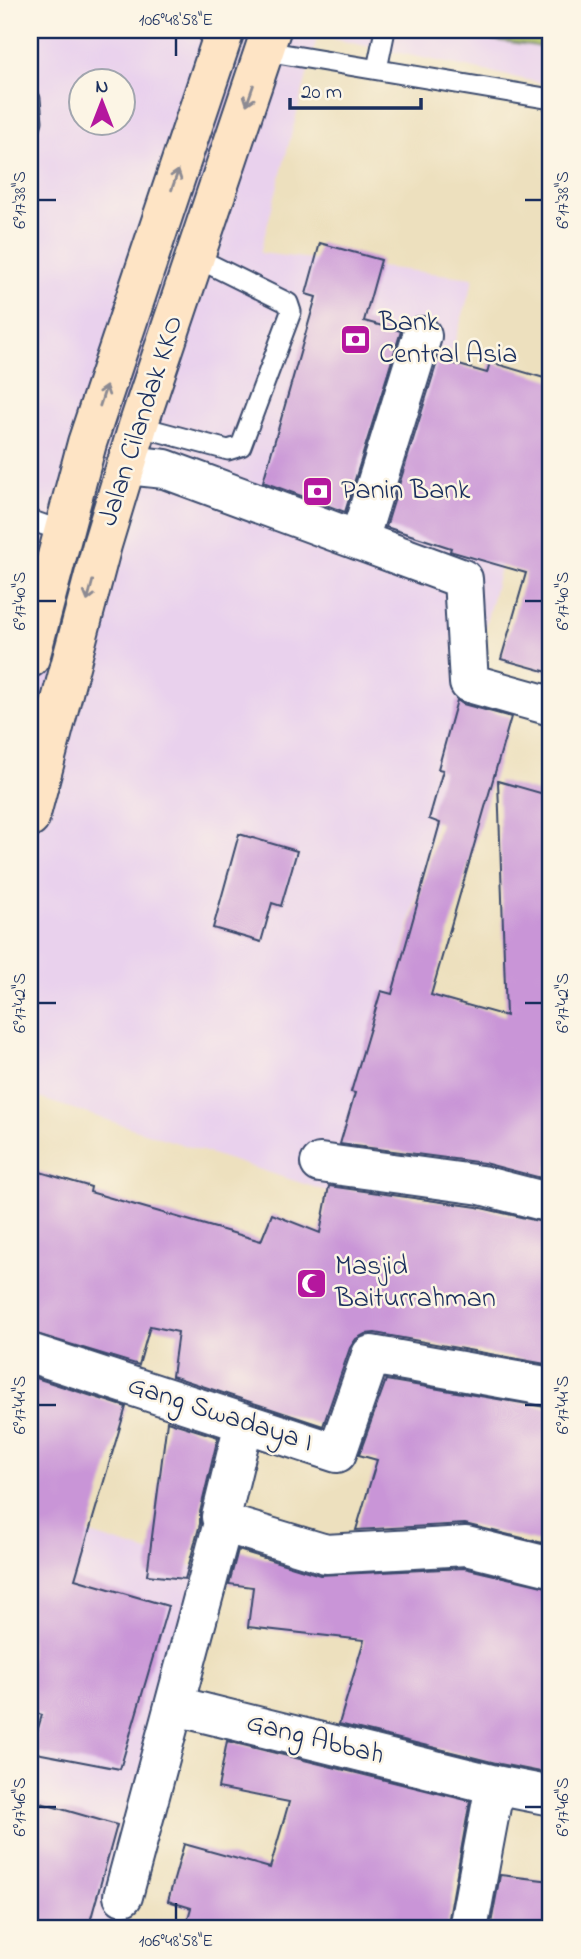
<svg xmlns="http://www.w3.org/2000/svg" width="581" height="1959" viewBox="0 0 581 1959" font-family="'Indie Flower',sans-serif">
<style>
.built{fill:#e9d1ed;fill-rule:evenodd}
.green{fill:#afc366;stroke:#657962;stroke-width:2}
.building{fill:#c995d7}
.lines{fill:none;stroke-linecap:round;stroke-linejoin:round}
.lane-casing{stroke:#3a4a6c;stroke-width:23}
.street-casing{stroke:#3a4a6c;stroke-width:42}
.secondary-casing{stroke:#3a4a6c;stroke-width:42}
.lane{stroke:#fff;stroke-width:19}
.street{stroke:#fff;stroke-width:38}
.secondary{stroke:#fee4c5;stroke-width:38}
.oneway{stroke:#8c8a92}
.ticks{fill:none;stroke:#1b2f5e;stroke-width:2.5}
.labels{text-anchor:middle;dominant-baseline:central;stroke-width:5;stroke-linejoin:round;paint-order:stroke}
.poi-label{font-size:28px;fill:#1b2f5e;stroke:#fcf5e5;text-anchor:start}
.street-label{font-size:28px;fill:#1b2f5e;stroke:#fcf5e5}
.neatline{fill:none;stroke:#1b2f5e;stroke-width:2.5}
.ticks-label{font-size:18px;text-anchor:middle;fill:#1b2f5e}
</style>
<rect width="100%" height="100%" fill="#fcf5e5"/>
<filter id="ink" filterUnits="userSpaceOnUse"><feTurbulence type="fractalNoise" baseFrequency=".0143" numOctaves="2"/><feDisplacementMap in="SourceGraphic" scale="14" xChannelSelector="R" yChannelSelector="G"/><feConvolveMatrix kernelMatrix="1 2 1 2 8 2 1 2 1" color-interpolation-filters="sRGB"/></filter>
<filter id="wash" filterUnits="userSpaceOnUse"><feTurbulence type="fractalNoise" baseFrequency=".00686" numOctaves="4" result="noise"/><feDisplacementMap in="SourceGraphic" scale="28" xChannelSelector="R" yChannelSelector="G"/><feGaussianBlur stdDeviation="1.57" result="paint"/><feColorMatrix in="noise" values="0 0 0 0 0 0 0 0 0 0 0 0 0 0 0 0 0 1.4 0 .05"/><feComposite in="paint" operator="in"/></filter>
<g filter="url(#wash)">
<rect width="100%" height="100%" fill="#ede0be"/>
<path class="built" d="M30,30h289l-59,223 214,25 -76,252 106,22 -163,644 -311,-101zM80,80h42v42h-42z
M336,30h215v55l-218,-46z
M30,1515l195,61 -104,353h-16l-64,-19 -8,19h-3z"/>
<path class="green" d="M422,30h129v18z"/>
<g id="blocks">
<path class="building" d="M320,243l61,17 -17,61 37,10 -56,181 -82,-30 53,-185 -10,-3z
M438,359l49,14 3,-11 61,18v293l-50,-14 25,-86 -73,-21 -3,-1 1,-3 -65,-21z
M457,700l6,4 48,13 -80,278 75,21 -8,-235 53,15v360l-6,23 -61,-16 -144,-19 15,-51 -4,-1 30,-101 11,3 48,-171 -11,-4 14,-49 -5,-1z
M239,834l58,17 -16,55 -9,-3 -11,39 -48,-14z
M30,1169l61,18 -1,5 171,49 11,-27 48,19 9,-47 148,21 74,17v141l-176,-32 -10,1 -9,5 -6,9 -27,78 -151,-50 6,-44 -28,-6 -11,39 -109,-33z
M30,1376l96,31 -51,172 93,27 -48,163 -89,-17 11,-37 -12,-4z
M386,1380l165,28v137l-86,-21 -109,6 21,-70 -18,-5z
M167,1421l51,16 -18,75v12l-15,55 -38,-4z
M238,1550l82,25 144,-7 87,20v186l-51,-10 -161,-40 25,-84 -116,-13 5,-40 -24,-3z
M227,1741l243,60 -23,128h-262l6,-21 -23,-7 16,-57 86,24 19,-66 -71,-14z
M30,1800l87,25 -29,104h-58z
M500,1875l51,6v48h-61z"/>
</g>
</g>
<g filter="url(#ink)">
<use href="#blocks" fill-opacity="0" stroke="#3a4a6c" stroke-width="2"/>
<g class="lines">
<defs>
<path id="lane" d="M265,51l286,48
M377,69l8,-39
M30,99l2,22 -2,6
M138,426l90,24 13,-4 50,-134 -3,-9 -93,-46
M30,520l34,12"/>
<path id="street" d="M127,465l38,4 298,110 6,104 82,23
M359,540l63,-204
M320,1163l161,22 70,18
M30,1353l307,100 34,-98 180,32
M244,1423l-23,94 2,6 103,31 140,-8 85,21
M176,1706l319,79 56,11
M123,1896l100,-373
M468,1929l27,-144"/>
<path id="secondary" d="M30,658l57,-215 138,-413
M30,818l72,-273 36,-119 133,-396"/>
</defs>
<use href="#lane" class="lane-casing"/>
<use href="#street" class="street-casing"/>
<use href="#secondary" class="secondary-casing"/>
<use href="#lane" class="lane"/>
<use href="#street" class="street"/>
<use href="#secondary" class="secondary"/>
</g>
<defs><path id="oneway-shaft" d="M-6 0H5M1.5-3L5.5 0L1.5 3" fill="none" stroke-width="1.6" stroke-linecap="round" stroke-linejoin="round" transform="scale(1.75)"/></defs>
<g class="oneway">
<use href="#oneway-shaft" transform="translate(250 95) rotate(109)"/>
<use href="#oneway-shaft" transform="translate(175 180) rotate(-71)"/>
<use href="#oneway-shaft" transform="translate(103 396) rotate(-72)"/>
<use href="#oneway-shaft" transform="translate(90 591) rotate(105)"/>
</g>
</g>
<path class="ticks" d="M176,38v18M38,200h18M525,200h17M38,601h18M525,601h17M38,1003h18M525,1003h17M38,1405h18M525,1405h17M38,1807h18M525,1807h17M176,1903v17"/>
<defs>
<symbol id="bank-square" viewBox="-11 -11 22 22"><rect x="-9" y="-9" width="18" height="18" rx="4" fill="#b5179e" stroke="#fcf5e5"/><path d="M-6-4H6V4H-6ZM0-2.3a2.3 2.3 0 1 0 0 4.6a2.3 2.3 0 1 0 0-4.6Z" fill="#fff"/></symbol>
<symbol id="mosque-square" viewBox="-11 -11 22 22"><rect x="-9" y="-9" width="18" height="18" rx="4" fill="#b5179e" stroke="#fcf5e5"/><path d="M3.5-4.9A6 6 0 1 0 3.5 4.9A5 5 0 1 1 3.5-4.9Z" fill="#fff"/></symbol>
</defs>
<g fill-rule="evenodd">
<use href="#bank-square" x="338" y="322" width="35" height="35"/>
<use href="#bank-square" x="300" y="474" width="35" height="35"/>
<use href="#mosque-square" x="294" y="1266" width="35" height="35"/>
</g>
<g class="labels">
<g class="poi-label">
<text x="379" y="323">Bank<tspan x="379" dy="32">Central Asia</tspan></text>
<text x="341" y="491">Panin Bank</text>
<text x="335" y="1267">Masjid<tspan x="335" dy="32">Baiturrahman</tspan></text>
</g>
<g class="street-label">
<text transform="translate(142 421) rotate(-72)">Jalan Cilandak KKO</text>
<text transform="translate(220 1415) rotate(18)">Gang Swadaya I</text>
<text transform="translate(315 1740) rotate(14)">Gang Abbah</text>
</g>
</g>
<rect width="581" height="1959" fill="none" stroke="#fcf5e5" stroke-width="77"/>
<g transform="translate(102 102)"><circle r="33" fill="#fcf5e5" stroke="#a2a6af" stroke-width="2"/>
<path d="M0-5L12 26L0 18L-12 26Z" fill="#b5179e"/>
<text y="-10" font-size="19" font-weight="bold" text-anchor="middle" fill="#1b2f5e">N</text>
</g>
<path d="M290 98v10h131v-10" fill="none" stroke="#1b2f5e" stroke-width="3.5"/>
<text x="301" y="98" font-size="21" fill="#1b2f5e" stroke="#fcf5e5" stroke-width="5" paint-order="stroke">20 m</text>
<rect x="38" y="38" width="504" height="1882" class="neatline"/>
<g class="ticks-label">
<text x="176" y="25">106°48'58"E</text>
<text transform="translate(19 200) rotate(-90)" y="6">6°17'38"S</text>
<text transform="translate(562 200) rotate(-90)" y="6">6°17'38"S</text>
<text transform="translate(19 601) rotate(-90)" y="6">6°17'40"S</text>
<text transform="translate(562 601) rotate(-90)" y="6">6°17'40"S</text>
<text transform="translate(19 1003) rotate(-90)" y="6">6°17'42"S</text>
<text transform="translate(562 1003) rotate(-90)" y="6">6°17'42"S</text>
<text transform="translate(19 1405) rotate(-90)" y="6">6°17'44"S</text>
<text transform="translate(562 1405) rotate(-90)" y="6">6°17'44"S</text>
<text transform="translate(19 1807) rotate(-90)" y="6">6°17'46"S</text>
<text transform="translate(562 1807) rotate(-90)" y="6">6°17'46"S</text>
<text x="176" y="1946">106°48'58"E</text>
</g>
</svg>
